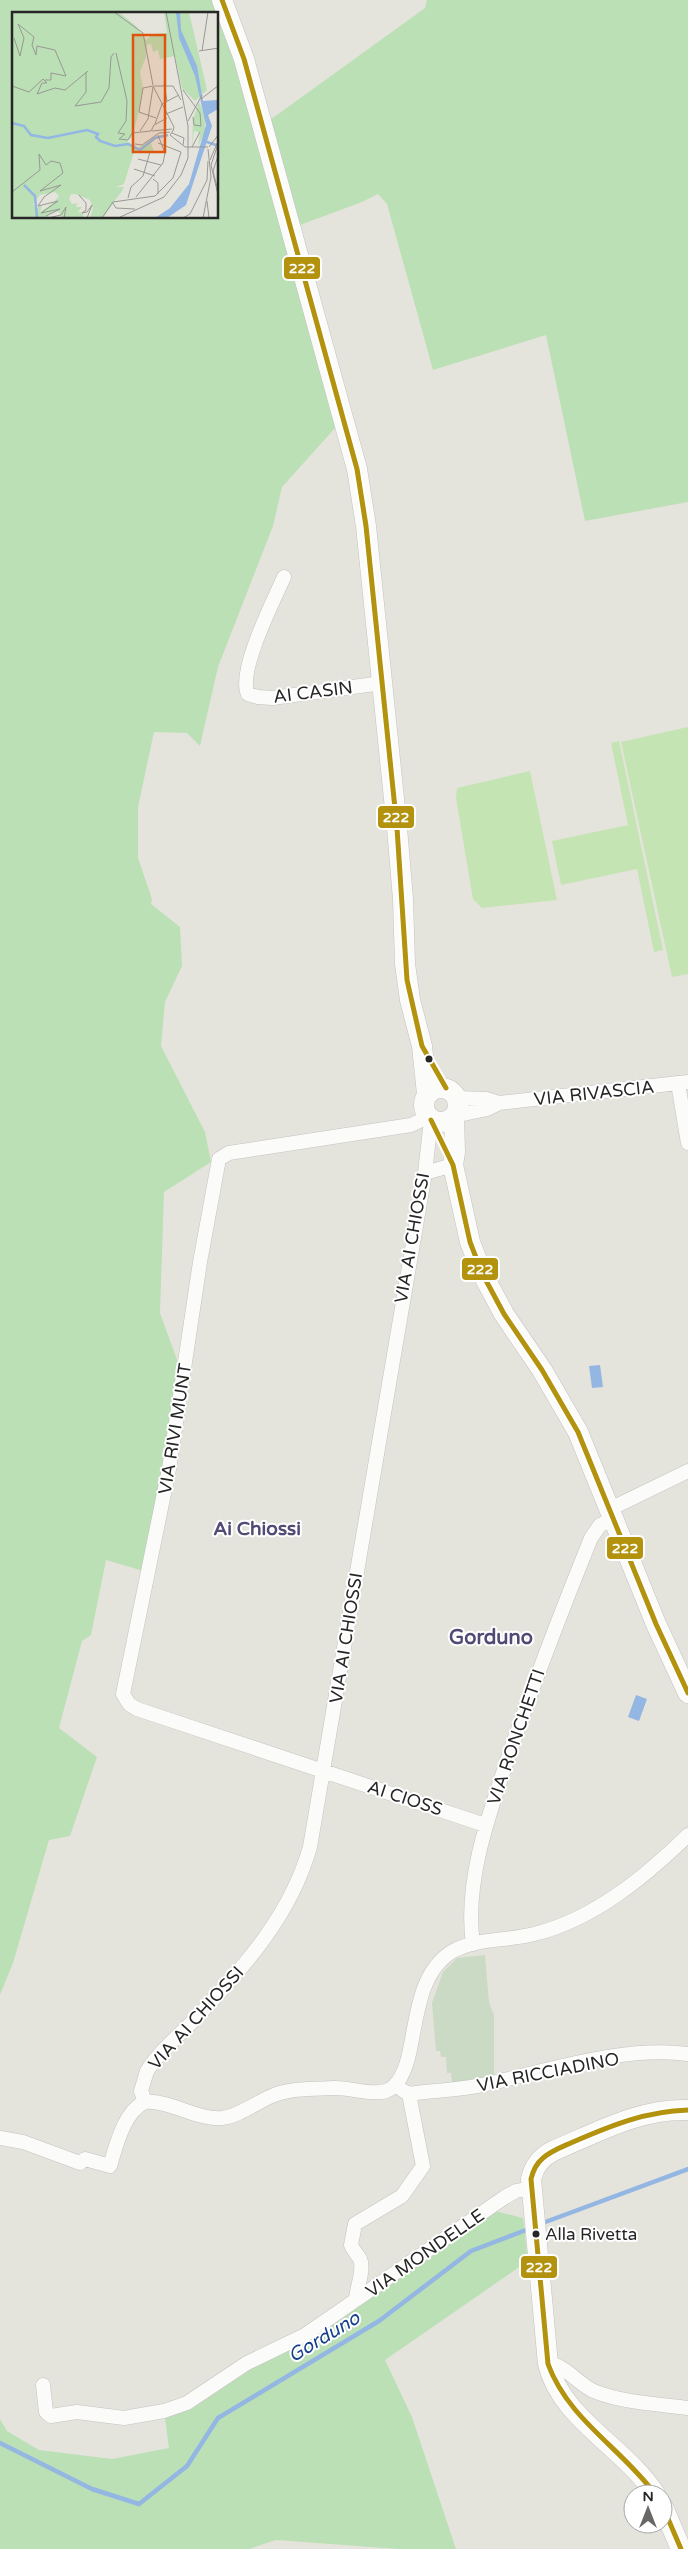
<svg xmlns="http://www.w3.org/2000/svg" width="688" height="2549" viewBox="0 0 688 2549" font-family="'Varela Round',sans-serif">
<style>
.green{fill:#bbe0b6;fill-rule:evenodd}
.cemetery{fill:#cbdac4}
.pitch{fill:#c4e4b4}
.water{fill:#93b6e3}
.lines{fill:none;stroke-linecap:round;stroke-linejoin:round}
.stream{stroke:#93b6e3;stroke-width:4.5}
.street-casing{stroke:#c3c2c1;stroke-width:15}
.secondary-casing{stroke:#c3c2c1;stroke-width:21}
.street{stroke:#fbfbfa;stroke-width:14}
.secondary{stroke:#fbfbfa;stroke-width:20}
.bus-1-casing{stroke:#fff;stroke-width:9}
.bus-1{stroke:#b3920d;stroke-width:5}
.bus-dot{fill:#262626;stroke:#fff;stroke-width:2}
.labels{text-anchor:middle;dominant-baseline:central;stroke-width:4;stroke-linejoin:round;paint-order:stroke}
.bus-label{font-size:17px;fill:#262626;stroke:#fff;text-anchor:start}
.street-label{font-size:18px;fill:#262626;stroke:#fff}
.neighbourhood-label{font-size:19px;font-weight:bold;fill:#504a74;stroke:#fff}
.water-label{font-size:19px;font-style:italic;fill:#153e8c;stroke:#fff}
.quarter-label{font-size:20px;font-weight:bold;fill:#504a74;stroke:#fff}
.inset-river{fill:none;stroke:#93b6e3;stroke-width:2.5}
.inset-road{fill:none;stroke:#999893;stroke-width:1}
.view{fill:#de560d;fill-opacity:0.15;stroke:#de560d;stroke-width:2.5}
.inset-edge{fill:none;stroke:#262626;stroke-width:2.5}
.line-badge{stroke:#fff;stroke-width:2}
.badge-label{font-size:14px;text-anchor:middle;font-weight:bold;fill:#fff}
</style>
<rect width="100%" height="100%" fill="#e5e4dc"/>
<path class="green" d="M0,0h222l41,125 162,-117 2,-8h261v502l-103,19 -39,-186 -113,35 -46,-166 -9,-10 -16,8 -70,26 53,189 -63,70 -9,39 -55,141 -18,79 -13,-13 -33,-1 -16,75v51l14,41 -1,5 29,23 2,39 -17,36 -4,44 44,86 6,30 -47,30 -4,121 24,66 -37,193 -41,-12 -15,75 -9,6 -23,87 38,29 -27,79 -21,4 -36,123 -13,32zM14,14h204v204h-204z
M495,2211l28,7 5,43 -143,99 27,57 44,132h-58l-122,-9 -27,9h-249v-130l7,12 32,19 73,9 57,-11 -5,-37 260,-149z"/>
<path class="cemetery" d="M485,1955l4,48 5,12v63l-42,4 -1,-9h-4l-1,-16h-5l-1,-6h-4l-4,-48 11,-31 14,-14z"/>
<path class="pitch" d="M688,727v247l-16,3 -51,-235z
M619,741l44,209 -9,2 -17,-83 -76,16 -9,-44 76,-16 -17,-82z
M530,771l27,129 -75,8 -9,-9 -17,-101 1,-10z"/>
<path class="water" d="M600,1365l3,22 -11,1 -3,-22z
M636,1695l11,4 -8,22 -11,-4z"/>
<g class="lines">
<path class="stream" d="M540,2224l148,-55
M0,2443l92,46 47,15 48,-38 31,-48 161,-97 92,-70 60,-23"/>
<defs>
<path id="street" d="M284,577c-10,23 -47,95 -36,117l10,3 14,1 110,-15
M678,1083l10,60
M457,1098l29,1 13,4
M454,1116l33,-7 12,-6 189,-21
M428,1117l-17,8 -182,28 -10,6 -19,103 -31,207 -46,225 6,10 8,5 348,116
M425,1173l28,-8
M610,1509l78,-38
M473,1944c-9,-62 16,-130 36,-189 25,-73 53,-145 82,-217l9,-13 14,-6
M409,2094c23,-3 46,-4 68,-8 65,-13 144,-41 211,-32
M145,2102l-4,-11 6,-20c13,-21 35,-38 52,-56 47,-50 92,-101 111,-168l115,-674 6,-53
M0,2138l23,4 57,21 5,-4 25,7c6,-20 14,-55 35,-64 25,-2 51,18 77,16 18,-2 36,-17 52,-23 18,-7 41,-6 60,-7 17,-1 46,11 59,-1 29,-25 11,-107 60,-136 23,-13 55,-10 81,-17 59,-14 112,-58 154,-99
M356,2300c0,-12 9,-30 4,-41 -3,-5 -7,-9 -9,-14l4,-21 47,-28 21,-30 -14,-72 -7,-4
M548,2364c16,-1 31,22 48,28 29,11 62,12 92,16
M43,2385l3,27 5,4 26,-4 47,6 40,-7 23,-8 60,-40 58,-28 200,-138 11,-6 15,-3"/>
<path id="secondary" d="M222,0l22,59 113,410 9,57 31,302 6,71 2,65 5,36 12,46 5,48
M424 1105a17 17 0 1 1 34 0a17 17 0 1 1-34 0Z
M454,1116l1,36 -2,13 17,77 12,31 22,41 38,56 36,62 78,192 32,69
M655,2494c-30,-47 -94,-75 -107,-130l-17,-185c3,-13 10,-22 22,-28 43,-18 87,-43 135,-41
M663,2507l18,42"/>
</defs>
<use href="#street" class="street-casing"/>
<use href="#secondary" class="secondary-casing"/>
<use href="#street" class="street"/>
<use href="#secondary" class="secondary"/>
<defs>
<path id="bus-1" d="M222,0l22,59 113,410 9,57 31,302 10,152 15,66 24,42
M431,1120l22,45 17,77 12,31 22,41 38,56 36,62 78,192 32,69
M655,2494c-34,-46 -87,-75 -107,-130l-17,-185c2,-8 5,-15 11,-20 8,-8 20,-12 31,-17 37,-16 73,-31 115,-32
M663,2507l18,42"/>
</defs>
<use href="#bus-1" class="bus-1-casing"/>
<use href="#bus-1" class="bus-1"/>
</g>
<g class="bus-dot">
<circle cx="429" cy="1059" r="4.5"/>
<circle cx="536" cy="2234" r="4.5"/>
</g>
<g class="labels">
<g class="bus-label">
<text x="545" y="2234">Alla Rivetta</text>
</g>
<g class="street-label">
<text transform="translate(313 692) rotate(-7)">AI CASIN</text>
<text transform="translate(594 1093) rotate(-6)">VIA RIVASCIA</text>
<text transform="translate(412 1238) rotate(-80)">VIA AI CHIOSSI</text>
<text transform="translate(175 1429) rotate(-81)">VIA RIVI MUNT</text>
<text transform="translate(346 1638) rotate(-81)">VIA AI CHIOSSI</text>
<text transform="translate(516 1737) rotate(-71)">VIA RONCHETTI</text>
<text transform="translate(405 1798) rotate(18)">AI CIOSS</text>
<text transform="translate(196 2018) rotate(-48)">VIA AI CHIOSSI</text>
<text transform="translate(548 2072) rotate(-11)">VIA RICCIADINO</text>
<text transform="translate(425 2253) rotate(-35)">VIA MONDELLE</text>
</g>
<g class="neighbourhood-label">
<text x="257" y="1529">Ai Chiossi</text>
</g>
<g class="water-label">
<text transform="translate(324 2337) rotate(-31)">Gorduno</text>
</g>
<g class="quarter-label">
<text x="491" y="1638">Gorduno</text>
</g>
</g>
<g transform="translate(12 12)">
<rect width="206" height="206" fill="#e5e4dc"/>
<path d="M0,0h107l17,14 10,14 7,-6 14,-1 -3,-21h25l18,78 -12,11 -13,-13 -7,-32 -15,3 -2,-9 -5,2 -2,-8 -4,1 -1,12 -6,15 3,16 -3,19 -8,30 -5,4 11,7 19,-12 -6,7 3,9h-20l-10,32 -8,3h8l-2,4 -20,27h-12l3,-10 -3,-8 -15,-6h-4l-2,5 3,5 5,-1 -1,4h6l-4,5 5,1v5h-20l-5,-7 -12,5 4,2h-38zM43,180l4,4 -5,6 -14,10 2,-6h-3l-2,4 -4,-6 7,-9zM187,90l6,14v16l-7,14 2,-13 -6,-2 -2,15 1,-27z" fill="#bbe0b6" fill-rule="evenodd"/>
<path d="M164,0h4l1,18 16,36 6,35 15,-1v9l-10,6 4,11 -26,79 -19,13h-12l15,-10 19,-24 17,-59 -11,-49 -16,-38z" fill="#93b6e3"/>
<path class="inset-river" d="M0,111l12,3 7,9 17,3 39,-8 11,4 -2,3 4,4 15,5 13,-2 12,6 15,-12 13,-3M192,129l15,5M12,173l11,11 2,22"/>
<path class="inset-road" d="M102,0l29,21 10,52M2,26l6,18 4,-18 -6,-14 16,13 -2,8 4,10 1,-9 18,4 11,26 -15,-3v7h-6M187,39l20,-3M190,39l6,-39M104,41l11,48 -1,20 -8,12 7,1 -6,5 9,1 4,-7 19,-2 3,-6 13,-7M74,60v20l-11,14 26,-4 8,-14 2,-31 3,-4M152,72l3,17M0,74l17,6 14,-13 4,4h-5l-5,11 18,-6 10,2 23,-19M141,74l-10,2 -4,24 17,6M141,74l21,41 -1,4M142,74h19l8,14M171,78l17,23 1,13 -7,-1 -1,-8M189,87l18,-14M150,92l17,-9M154,102l17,-7M176,109l14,-26M143,112l7,-20M128,119l8,-12 5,-32M140,119l20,-2M161,119l-3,4 15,12h23M160,121l12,5 -1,7M207,129l-8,24 8,34M123,132l7,1 17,-12 11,-1M180,135l8,-15M197,135l10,-13M126,147l23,6M198,148l9,-21M122,157l21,7M141,167l5,4v11M206,179l-5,-20 6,-18M0,180l28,-22 -1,-16 7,11 5,-4 9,2 3,10 -23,18 21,-6 -17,12 -6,9 20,-5 -17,12 19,-4 -14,7M67,183l7,8v7l-4,3 5,-1 5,-7 -5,13M124,185l27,-34 2,-10 -7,-18M116,186l3,-11 12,-11 7,-24M195,189l2,17M100,190l4,6 19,1M36,206l13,-3 5,-8 -2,11M90,206l11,-16 42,-6 18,-18 8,-26 -23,-9M106,206l46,-21 17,-22 7,-17v-32l-22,-114M171,206l7,-4 17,-34 1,-19M191,206l8,-41 -3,-28"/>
<path class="view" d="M121,23h32v117h-32z"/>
<rect width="206" height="206" class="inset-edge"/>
</g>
<g class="line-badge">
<rect x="283" y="256" width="38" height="24" rx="5" fill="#b3920d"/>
<rect x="377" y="805" width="38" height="24" rx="5" fill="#b3920d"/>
<rect x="461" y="1257" width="38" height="24" rx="5" fill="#b3920d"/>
<rect x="606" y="1536" width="38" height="24" rx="5" fill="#b3920d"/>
<rect x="520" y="2255" width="38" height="24" rx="5" fill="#b3920d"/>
</g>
<g class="badge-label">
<text x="302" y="273">222</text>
<text x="396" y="822">222</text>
<text x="480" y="1274">222</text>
<text x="625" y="1553">222</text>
<text x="539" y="2272">222</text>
</g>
<g transform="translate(648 2509)"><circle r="24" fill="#ffffff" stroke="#a8a8a8"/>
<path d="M0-4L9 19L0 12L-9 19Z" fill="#696866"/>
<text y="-8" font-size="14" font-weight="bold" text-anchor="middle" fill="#262626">N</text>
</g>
</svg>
